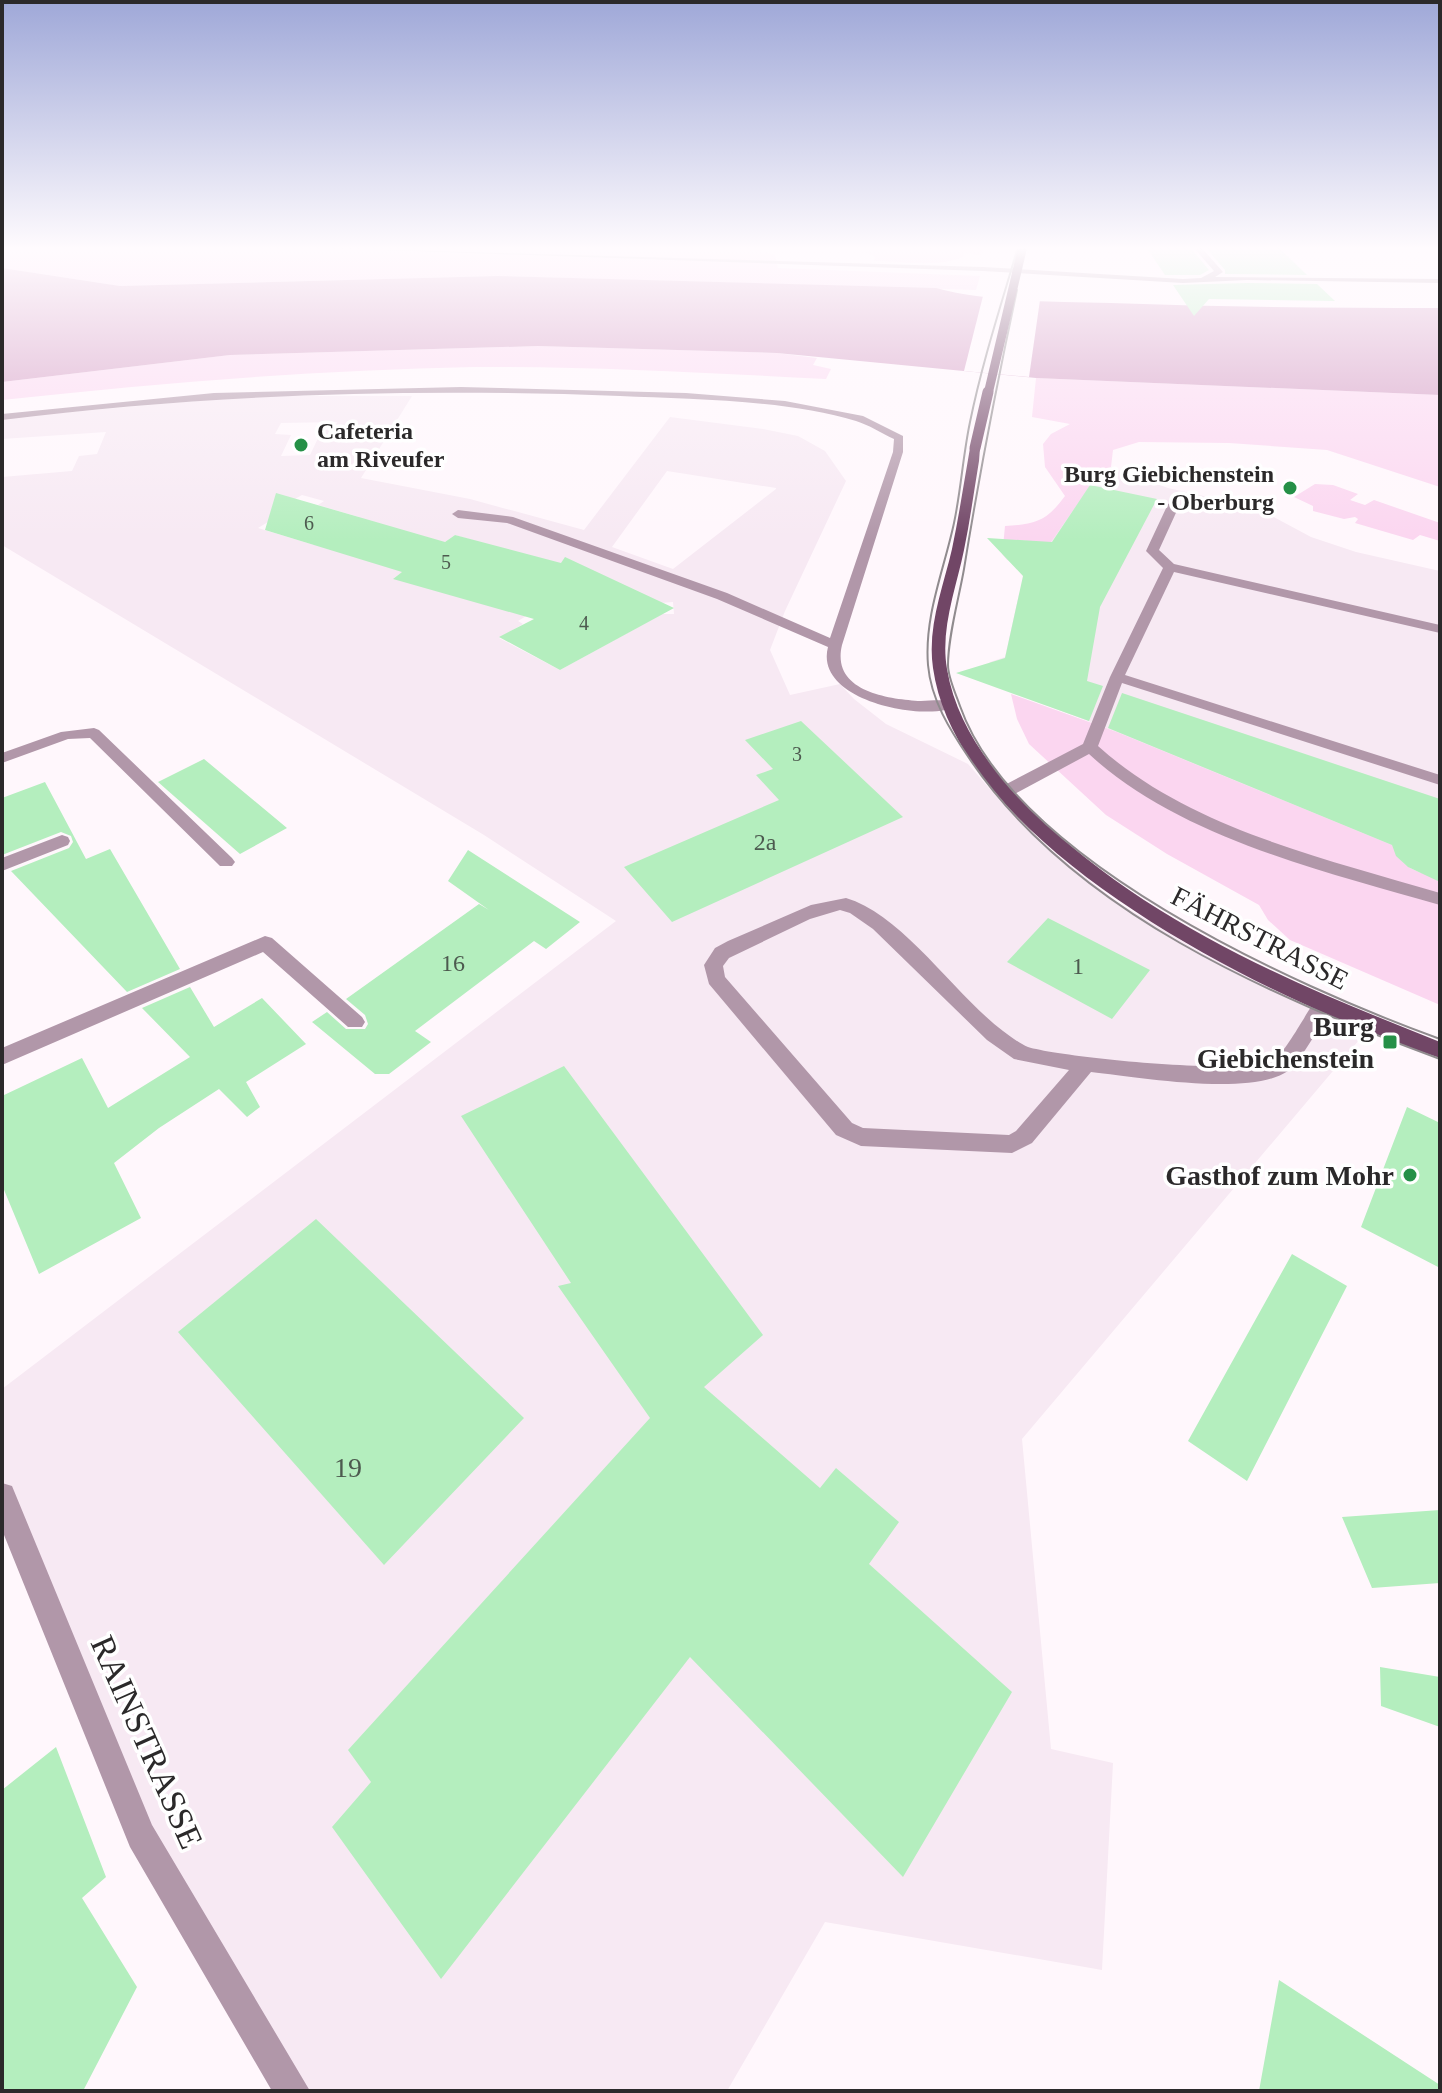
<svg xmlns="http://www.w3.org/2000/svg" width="1442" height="2093" viewBox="0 0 1442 2093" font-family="Georgia,serif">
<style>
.built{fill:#f7e9f3;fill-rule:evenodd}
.green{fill:#fbd6f0}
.water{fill:#d197c0}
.pier{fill:#fff7fc}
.building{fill:#b4eebe}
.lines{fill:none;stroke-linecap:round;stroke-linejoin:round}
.minor{fill:#b197a9;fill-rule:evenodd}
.major{fill:#714666;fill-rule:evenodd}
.tram{stroke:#908b8e;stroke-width:2}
.major-bridge-far1{stroke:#714666;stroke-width:9}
.major-bridge{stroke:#714666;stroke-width:11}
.poi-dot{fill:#259047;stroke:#fff;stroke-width:3}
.labels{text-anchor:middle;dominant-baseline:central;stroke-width:7;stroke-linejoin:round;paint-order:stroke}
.far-number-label{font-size:20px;fill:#4d5a4f}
.far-poi-label{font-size:24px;font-weight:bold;fill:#2b292a;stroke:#fff;text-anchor:start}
.number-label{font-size:24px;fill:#4d5a4f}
.street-label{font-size:28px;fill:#2b292a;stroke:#fff}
.poi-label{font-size:28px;font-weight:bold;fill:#2b292a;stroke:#fff;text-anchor:end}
.near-number-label{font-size:28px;fill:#4d5a4f}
.near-street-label{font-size:34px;fill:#2b292a;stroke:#fff}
</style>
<rect width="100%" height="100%" fill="#fff7fc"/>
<path class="built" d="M252,396h160l-51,82 109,21 114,31 86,-113 93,12 35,7 27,15 21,30 -61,130 -15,39 20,45 50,-11 14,15 32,25 82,40 35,40 49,47 65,51 85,51 163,80 -343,406 29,310 62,14 -11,207 -277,-48 -98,169h-432l-159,-254 -134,-330v-118l614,-468 -132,-86 -482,-290v-68l70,-6 7,-15 18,-2 9,-22 -104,7v-21zM337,422l-3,8h-12l-12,25 -29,1 10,-21 -16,-1 6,-11zM667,471l109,17v1l-103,80 -61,-22zM302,495l22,6 -6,4 41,12 -45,28 -56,-17 20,-12 -8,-3zM455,535l41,12 -102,31zM673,602l1,12h-12l-102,56 -61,-32 24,-14 -5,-3 13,-8z
M1111,467l57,21 89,20 54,29 45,15 84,19v306l-32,-10 -12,-11 -5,-11 -274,-113 -127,-48 -6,-10 6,-12 15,-5 14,-63 16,-27 -28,-7 -5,-6 1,-7 18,-7 21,2 48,-57z"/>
<path class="green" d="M2,247h749l24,8 3,13 202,8 -4,14 -479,-14 -377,10 -118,-18z
M891,247h93l-3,8 -17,-2 -1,4c-25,11 -62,4 -89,4l1,-4 -10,-5z
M538,346l239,7 40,5 -4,7 18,4 -5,10c-117,-6 -235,-13 -352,-12 -158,3 -315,16 -472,33v-18l228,-27z
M1036,378l404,17v92l-113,-37 -98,-7 -90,-1 -26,8 -2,17 -21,19 -41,59 -28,-5 -18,7 2,-21c30,-2 41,-4 60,-30l-20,-29 -2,-23 8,-10 19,-10 -38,-7z
M1315,484l18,1 25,9 -8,6 15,5 9,-5 66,23v18l-20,-6 -7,5 -58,-17 3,-4 -3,-2 -11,2 -31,-8v-5l-19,-9z
M1011,694l106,38 275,113c8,22 26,29 48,32v128l-150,-65 -22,-20 -9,-15 -92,-51 -61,-39 -77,-71 -12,-25z"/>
<path class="water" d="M2,268l118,18 377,-10 439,12c56,15 118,13 175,15 110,4 219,5 329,5v87l-404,-17 -259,-25 -239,-7 -308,9 -228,27z"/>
<path class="pier" d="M983,296l57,4 -11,77 -65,-6z"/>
<path class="building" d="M1146,247h44l19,23 -9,5h-35z
M1205,247h73l29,28 -82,-1v-4z
M1247,283l70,1 18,17 -126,-2 -15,17 -21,-31z
M1090,485l67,14 -57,108 -13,74 16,5 -14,35 -133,-48 49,-15 18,-82 -36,-38 65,4z
M276,493l169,49 10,-7 106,28 4,-6 109,51 -114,62 -61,-33 35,-18 -141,-40 9,-7 -137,-42z
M1122,693l318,106v83l-32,-15 -12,-11 -4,-11 -284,-117z
M801,721l102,96 -231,105 -48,-55 155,-67 -23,-25 17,-6 -28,-29z
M204,759l83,69 -47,26 -82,-72z
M45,782l41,77 24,-10 70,120 -53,23 -116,-121 58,-23 4,-6 -2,-6 -10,-4 -59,23v-57z
M468,850l112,72 -34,27 -12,-8 -119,90 16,11 -42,32h-14l-63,-52 15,-10 19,17h19l3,-5 -3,-9 -19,-16 133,-95 10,6 -41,-29z
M1048,918l102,52 -38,49 -105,-57z
M190,987l24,40 48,-29 44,46 -60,38 14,25 -13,10 -28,-28 -60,39 -45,35 27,55 -102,56 -37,-89v-89l80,-38 26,50 82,-51 -48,-49z
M564,1066l199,269 -59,52 116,101 16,-20 63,54 -30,42 143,128 -109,185 -213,-220 -249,322 -109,-152 39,-45 -23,-32 302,-332 -92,-132 13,-3 -110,-167z
M1407,1107l33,16v145l-79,-41z
M316,1219l208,199 -140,147 -206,-233z
M1292,1254l55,32 -100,195 -59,-40z
M1440,1510v73l-68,5 -30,-71z
M1380,1667l60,10v50l-59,-21z
M56,1747l50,130 -24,21 55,89 -54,104h-81v-301z
M1279,1980l161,105v6h-181z"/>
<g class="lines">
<path class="minor" d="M298,247l685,20 200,12 18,-1 13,-7 -21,-24h8l22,25 -8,5 225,2v4l-193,-3 -64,3 -200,-12z
M461,387l225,6 99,8 78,15 40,20v16l-61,193c-11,46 45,54 79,56 12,0 27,-3 36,4 -21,18 -144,-1 -129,-58l-111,-48 -210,-76 -49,-5 -6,-4 6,-4 55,7 214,76 103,45 63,-186 1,-13c-13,-6 -25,-14 -38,-18 -67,-21 -166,-22 -236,-25 -206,-8 -413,-2 -618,24v-6l212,-21z
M1174,501l6,3 -21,46 15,14 266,61v8l-266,-61 -49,103 315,100v10l-318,-102 -24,63c92,83 226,112 342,147v12c-115,-33 -262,-68 -351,-151l-78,42h-12v-8l84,-44 27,-67 53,-109 -17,-17 22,-47z
M94,728l5,2 133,128 3,4 -3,4h-12l-130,-128 -22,1 -66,24v-10l59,-21z
M62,835l6,2 2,4 -2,4 -66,26v-13z
M846,898c56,16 109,97 157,133 7,5 17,13 25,16 31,10 225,30 247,12 11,-8 32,-47 41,-60h14l3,5c-7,13 -35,61 -45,67 -38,26 -149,6 -197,1l-59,71 -20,10 -151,-7 -25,-11 -127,-151 -5,-19 11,-17 13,-7 83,-36zM840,910l10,3 23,16 114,111 27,19 55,11 -53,61 -7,4 -146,-7 -11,-5 -127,-146 -2,-11 6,-8 81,-39z
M265,936l7,2 90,79 3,5 -3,5h-14l-85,-75 -261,113v-17z
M2,1483l10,3 140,339 158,266h-38l-142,-244 -128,-317z"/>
<path class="major" d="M975,445l5,3 -1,13c-5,30 -9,60 -15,89 -8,39 -24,79 -17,119 9,54 43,100 82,138 114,115 263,176 411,235v16c-158,-52 -481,-206 -507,-390 -6,-41 10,-80 19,-119 7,-33 12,-67 18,-101z"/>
<path class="tram" d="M1018,247c-17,58 -36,116 -48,175 -7,33 -9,68 -16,101 -10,47 -30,93 -26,142 3,35 22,65 41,93 103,154 303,239 471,301
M1017,290c-20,93 -38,186 -53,279 -5,29 -16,67 -16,96 0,13 8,29 12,41 54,154 334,280 480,333"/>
<path class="major-bridge-far1" d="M988,394l34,-144"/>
<path class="major-bridge" d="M975,448l13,-56"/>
</g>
<linearGradient id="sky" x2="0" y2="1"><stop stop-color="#9fa8d8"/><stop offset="0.46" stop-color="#fffbfe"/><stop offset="1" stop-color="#fffbfe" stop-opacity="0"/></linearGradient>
<rect width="1442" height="540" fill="url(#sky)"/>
<g class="poi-dot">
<circle cx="301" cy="445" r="8"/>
<circle cx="1290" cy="488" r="8"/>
<rect x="1382" y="1034" width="16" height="16" rx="4"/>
<circle cx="1410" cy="1175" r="8"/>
</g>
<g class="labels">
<g class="far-number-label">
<text x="309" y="523">6</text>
<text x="446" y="562">5</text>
<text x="584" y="623">4</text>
<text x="797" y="754">3</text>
</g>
<g class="far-poi-label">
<text x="317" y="431">Cafeteria<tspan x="317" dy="28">am Riveufer</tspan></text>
<text x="1274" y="474" text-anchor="end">Burg Giebichenstein<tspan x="1274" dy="28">- Oberburg</tspan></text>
</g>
<g class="number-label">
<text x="765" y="842">2a</text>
<text x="453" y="963">16</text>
<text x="1078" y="966">1</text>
</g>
<g class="street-label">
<text transform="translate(1260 938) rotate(27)">FÄHRSTRASSE</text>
</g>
<g class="poi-label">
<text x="1374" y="1026">Burg<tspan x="1374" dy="32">Giebichenstein</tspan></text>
<text x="1394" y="1175">Gasthof zum Mohr</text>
</g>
<g class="near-number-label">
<text x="348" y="1467">19</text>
</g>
<g class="near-street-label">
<text transform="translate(147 1742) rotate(66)">RAINSTRASSE</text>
</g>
</g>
<rect width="1442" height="2093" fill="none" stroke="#2b292a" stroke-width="8"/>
</svg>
